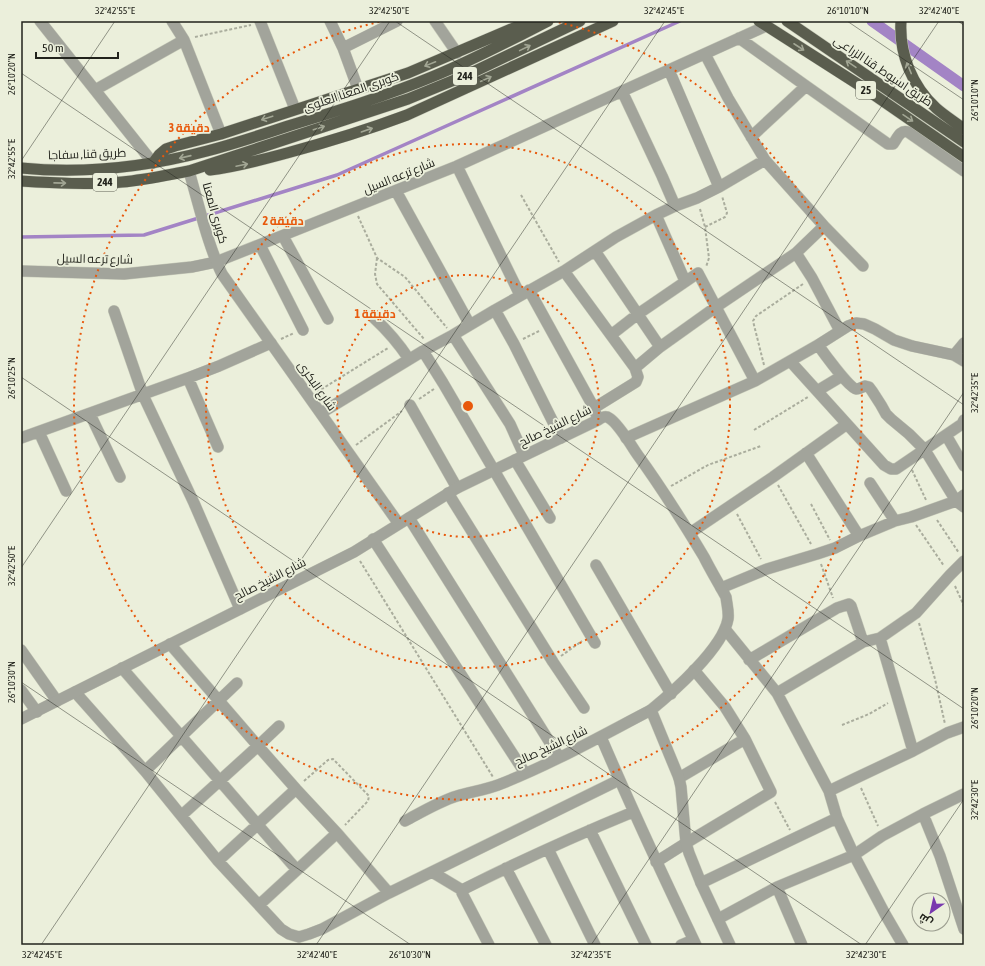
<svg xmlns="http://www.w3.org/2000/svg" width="985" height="966" viewBox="0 0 985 966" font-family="'Asap Condensed',Cairo,sans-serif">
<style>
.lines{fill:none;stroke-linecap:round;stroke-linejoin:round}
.stream{stroke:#a384c5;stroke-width:3.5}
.canal{stroke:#a384c5;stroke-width:11}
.minor-casing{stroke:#c7cab9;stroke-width:12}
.tertiary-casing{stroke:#c7cab9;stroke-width:12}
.trunk-casing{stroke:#c7cab9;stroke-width:12}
.path{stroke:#aaad9d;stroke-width:2;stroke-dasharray:3 2;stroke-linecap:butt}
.minor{stroke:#a2a49b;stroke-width:11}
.tertiary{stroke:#a2a49b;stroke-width:11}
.trunk{stroke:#5a5d4e;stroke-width:11}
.rail-casing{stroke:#63655a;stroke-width:4.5}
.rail{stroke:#ebefdb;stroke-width:3;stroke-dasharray:9;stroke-linecap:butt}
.oneway{stroke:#a2a694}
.ticks{fill:none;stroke:#22231c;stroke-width:1;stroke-opacity:0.45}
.ring{fill:none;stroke:#e8590c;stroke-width:2;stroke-dasharray:2 4}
.labels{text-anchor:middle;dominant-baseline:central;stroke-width:3.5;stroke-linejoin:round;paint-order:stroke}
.shield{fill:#ebefdb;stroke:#5e6055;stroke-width:1}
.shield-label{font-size:11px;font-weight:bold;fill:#22231c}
.street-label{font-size:12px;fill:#22231c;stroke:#ebefdb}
.centre{fill:#e8590c;stroke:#ebefdb;stroke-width:2}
.ring-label{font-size:12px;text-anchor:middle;font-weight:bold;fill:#e8590c;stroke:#ebefdb;stroke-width:3.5;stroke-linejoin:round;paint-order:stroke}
.neatline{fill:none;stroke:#22231c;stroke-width:1.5}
.ticks-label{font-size:10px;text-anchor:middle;fill:#22231c}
</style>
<rect width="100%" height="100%" fill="#ebefdb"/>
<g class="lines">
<path class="stream" d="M21,237l123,-2 193,-60 343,-154"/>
<path class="canal" d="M872,21l92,65"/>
<defs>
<path id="minor" d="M40,21l113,142
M172,21l12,19 37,94
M260,21l35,88
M330,21l13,27 15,41
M435,21l22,32
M739,38l67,48 82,58h5c4,-5 7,-15 15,-12l56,39
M343,48l54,-27
M705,54l23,44 37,62 59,66 39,40
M669,70l50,117
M95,90l89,-50
M622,91l40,85 13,30
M751,137l55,-51
M457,166l63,129
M396,191l74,134
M656,215l29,66
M283,236l45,83
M260,245l43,85
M595,251l65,96
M796,253l16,25 28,53
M21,271l103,3 68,-7 24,-5 241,-96 309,-140
M564,271l71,97 3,9 -2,5 -42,26
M529,290l65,118 2,6
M495,310l19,34 47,94
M114,311l29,84 51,108 46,106
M374,318c14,13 25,26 35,41
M453,335l57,89 14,31
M611,335l27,-21 60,-41 57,108
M818,345c5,7 32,44 38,44 3,0 7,-2 9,-3l4,1 3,4 9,14 5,9 5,5 18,15 16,16 31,51 8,6
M423,351l20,32 152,260
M954,355l10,-12
M790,361l94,104 7,4h5l66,-45 2,-4
M635,368l25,-21 56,-40 80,-54 28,-27
M188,378l30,69
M817,391l25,-15
M410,405l47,83
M321,413l102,-62 30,-16 42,-25 69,-39 52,-34 40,-22 19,-9 22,-8 22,-11 46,-27
M90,414l30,63
M39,432l27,59
M946,435l18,31
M21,438l167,-60 31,-12 52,-23
M626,438l129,-57 63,-36 30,-19 8,-3 8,1 11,5 19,11 18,6 42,9 10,6
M806,453l53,83
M515,460l35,58
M870,483l25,38
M448,493l105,169 31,46
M409,518l150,239
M690,533l83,-56 74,-53
M373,539l152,234
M596,565l75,129
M721,588l46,-19 50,-15 18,-6 24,-12 36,-15 16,-4 45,-16 8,-6
M725,629l52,64 52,98 8,27 17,37 31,59 18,31
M880,638l33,113
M21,650l36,51
M749,660l88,-52 12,-4 2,2 12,36
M122,668l98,113 77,89 40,-37
M21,690l16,22
M75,692l70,79 73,90 63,68 8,5 10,3 10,-3 13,-5 67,-36 -52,-60 -41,-44 -38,-43 -88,-102
M777,693l86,-51 17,-4 36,-25 34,-38 14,-14
M601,737c30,70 62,139 95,208
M145,771l92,-88
M679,778l66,-39
M829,791l27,-13 57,-27 34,-18 17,-6
M923,814l17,42 24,73
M182,815l76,-69 21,-20
M405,821c17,-9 33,-19 52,-25 13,-4 27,-6 41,-11 52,-20 103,-49 153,-75
M590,830l56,115
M548,849l47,96
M218,861l78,-72
M656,862l30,-19 85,-51 -26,-53 -20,-32 -31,-37
M506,868l40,77
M432,872l30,18v3l27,52
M701,883l136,-65
M777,887l25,58
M462,890l6,-3c54,-27 109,-52 165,-75
M389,893l230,-113
M259,905l38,-35
M718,919l59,-32 77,-32 28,-19 41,-22 41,-20
M681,945l12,-5"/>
<path id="tertiary" d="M189,171c5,18 10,36 15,54 5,17 10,33 18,49l177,250
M21,719l333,-167 103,-64 141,-68c3,-2 7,-5 11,-2 9,5 22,27 28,36 24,33 46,68 67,103 7,14 15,27 22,40 1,8 3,15 2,22 -5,29 -55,73 -77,91l28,68 2,9 5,56 3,10 12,30 29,62"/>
<path id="trunk" d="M759,21l108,69 97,67
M787,21l177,121
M901,21c-2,33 11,65 35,87 9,8 19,14 28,21
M153,163l6,-8 7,-6 9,-3 46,-12 187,-61 122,-52
M21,168c62,6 126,-1 186,-17 27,-7 54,-16 81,-25 49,-15 98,-30 146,-50 39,-16 77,-36 114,-55
M210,170c26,-3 51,-10 77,-17 41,-11 80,-23 120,-38l206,-94
M21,181c33,2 68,4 101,1 23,-2 45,-7 67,-11l219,-72 61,-25 111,-53"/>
</defs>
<use href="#minor" class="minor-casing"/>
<use href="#tertiary" class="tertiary-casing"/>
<use href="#trunk" class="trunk-casing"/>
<path class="path" d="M195,37l56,-12
M521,195l38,67
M700,209l5,18 4,31 -3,9
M358,216l19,42 28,19 42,51
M705,227l20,-10 2,-4 -5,-17
M377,258l-2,16 2,10 47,55
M281,339l13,-6
M523,339l16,-8
M764,365l-11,-44 3,-5 47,-32
M317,392l71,-44
M419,399l15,-10
M754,430l54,-33
M356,445l46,-34
M912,470l14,30
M778,485l33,59
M671,486l37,-21 53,-19
M811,504l19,36
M737,514l24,45
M937,520l22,33
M916,525l28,41
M360,561l133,216
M821,564l12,34
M955,586l9,20
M919,623l16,56 10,45
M561,656l21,-15
M842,725l27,-11 19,-11
M304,781l24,-21 5,-1 36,37 -1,5 -23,24
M861,788l17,38
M775,802l15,28"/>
<use href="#minor" class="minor"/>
<use href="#tertiary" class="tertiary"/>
<use href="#trunk" class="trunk"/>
<defs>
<path id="rail" d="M961,21l3,2"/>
</defs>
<use href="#rail" class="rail-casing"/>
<use href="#rail" class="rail"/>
</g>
<defs><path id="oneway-shaft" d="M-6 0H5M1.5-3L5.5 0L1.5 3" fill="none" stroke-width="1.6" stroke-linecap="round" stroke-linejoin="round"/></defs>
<g class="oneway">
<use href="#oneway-shaft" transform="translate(799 47) rotate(33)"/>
<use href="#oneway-shaft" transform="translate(525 48) rotate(-26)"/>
<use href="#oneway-shaft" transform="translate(430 64) rotate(158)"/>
<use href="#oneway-shaft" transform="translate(851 64) rotate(-146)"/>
<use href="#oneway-shaft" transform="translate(909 68) rotate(-112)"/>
<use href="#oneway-shaft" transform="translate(486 79) rotate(-25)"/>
<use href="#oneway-shaft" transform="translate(267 118) rotate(162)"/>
<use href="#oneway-shaft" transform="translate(908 118) rotate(34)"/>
<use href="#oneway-shaft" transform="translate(319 128) rotate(-18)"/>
<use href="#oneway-shaft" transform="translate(367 130) rotate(-19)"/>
<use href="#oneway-shaft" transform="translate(185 157) rotate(167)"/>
<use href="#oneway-shaft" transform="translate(242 165) rotate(-12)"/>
<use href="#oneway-shaft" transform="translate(60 183) rotate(1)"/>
</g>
<path class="ticks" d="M395,21l569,384M847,21l117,79M21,73l943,636M21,161l94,-140M21,377l841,568M21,568l369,-547M21,682l390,263M41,945l624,-924M316,945l623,-924M591,945l373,-553M865,945l99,-146"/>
<g class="ring">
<circle cx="468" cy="406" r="131"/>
<circle cx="468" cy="406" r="262"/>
<path d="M553 21A394 394 0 1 1 383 21"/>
</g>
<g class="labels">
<g class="shield">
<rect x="453" y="67" width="24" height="18" rx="3"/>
<rect x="856" y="81" width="20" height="18" rx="3"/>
<rect x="93" y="173" width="24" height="18" rx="3"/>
</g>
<g class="shield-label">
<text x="465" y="76">244</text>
<text x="866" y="90">25</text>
<text x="105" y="182">244</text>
</g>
<g class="street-label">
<text transform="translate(883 71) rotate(34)">طريق اسيوط, قنا الزراعى</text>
<text transform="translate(351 92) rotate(-19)">كوبرى المعنا العلوى</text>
<text transform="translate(87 154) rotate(-2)">طريق قنا, سفاجا</text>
<text transform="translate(399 176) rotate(-22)">شارع ترعه السيل</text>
<text transform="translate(215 213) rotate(74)">كوبرى المعنا</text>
<text transform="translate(95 259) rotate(1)">شارع ترعه السيل</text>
<text transform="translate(317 386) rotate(55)">شارع البكرى</text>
<text transform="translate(555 426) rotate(-26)">شارع الشيخ صالح</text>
<text transform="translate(270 579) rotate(-27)">شارع الشيخ صالح</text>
<text transform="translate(551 746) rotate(-25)">شارع الشيخ صالح</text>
</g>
</g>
<circle cx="468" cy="406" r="6" class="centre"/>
<g class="ring-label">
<text x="189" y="132">3 دقيقة</text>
<text x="283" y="225">2 دقيقة</text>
<text x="375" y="318">1 دقيقة</text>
</g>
<rect width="985" height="966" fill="none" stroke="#ebefdb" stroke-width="44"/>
<g transform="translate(931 912) rotate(214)"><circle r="19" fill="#ebefdb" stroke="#9b9d8f"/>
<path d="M0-3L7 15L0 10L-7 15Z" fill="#7939ae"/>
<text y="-6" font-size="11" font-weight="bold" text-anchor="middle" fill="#22231c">ش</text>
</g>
<path d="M36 52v6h82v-6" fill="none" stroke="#22231c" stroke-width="2"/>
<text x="42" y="52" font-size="12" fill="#22231c" stroke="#ebefdb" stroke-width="3" paint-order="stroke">50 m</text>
<rect x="22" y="22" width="941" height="922" class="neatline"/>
<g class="ticks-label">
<text x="115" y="14">32°42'55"E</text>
<text x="389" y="14">32°42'50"E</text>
<text x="664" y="14">32°42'45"E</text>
<text x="848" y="14">26°10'10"N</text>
<text x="939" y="14">32°42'40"E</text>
<text transform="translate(11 74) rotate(-90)" y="4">26°10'20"N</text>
<text transform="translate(974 100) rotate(-90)" y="4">26°10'10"N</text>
<text transform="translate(11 159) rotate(-90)" y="4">32°42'55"E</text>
<text transform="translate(11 378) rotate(-90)" y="4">26°10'25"N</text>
<text transform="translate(974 393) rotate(-90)" y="4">32°42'35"E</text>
<text transform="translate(11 566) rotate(-90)" y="4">32°42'50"E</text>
<text transform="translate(11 682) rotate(-90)" y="4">26°10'30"N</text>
<text transform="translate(974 708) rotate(-90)" y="4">26°10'20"N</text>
<text transform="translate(974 800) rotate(-90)" y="4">32°42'30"E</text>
<text x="42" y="958">32°42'45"E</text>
<text x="317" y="958">32°42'40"E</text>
<text x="410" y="958">26°10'30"N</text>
<text x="591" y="958">32°42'35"E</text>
<text x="866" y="958">32°42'30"E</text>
</g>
</svg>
